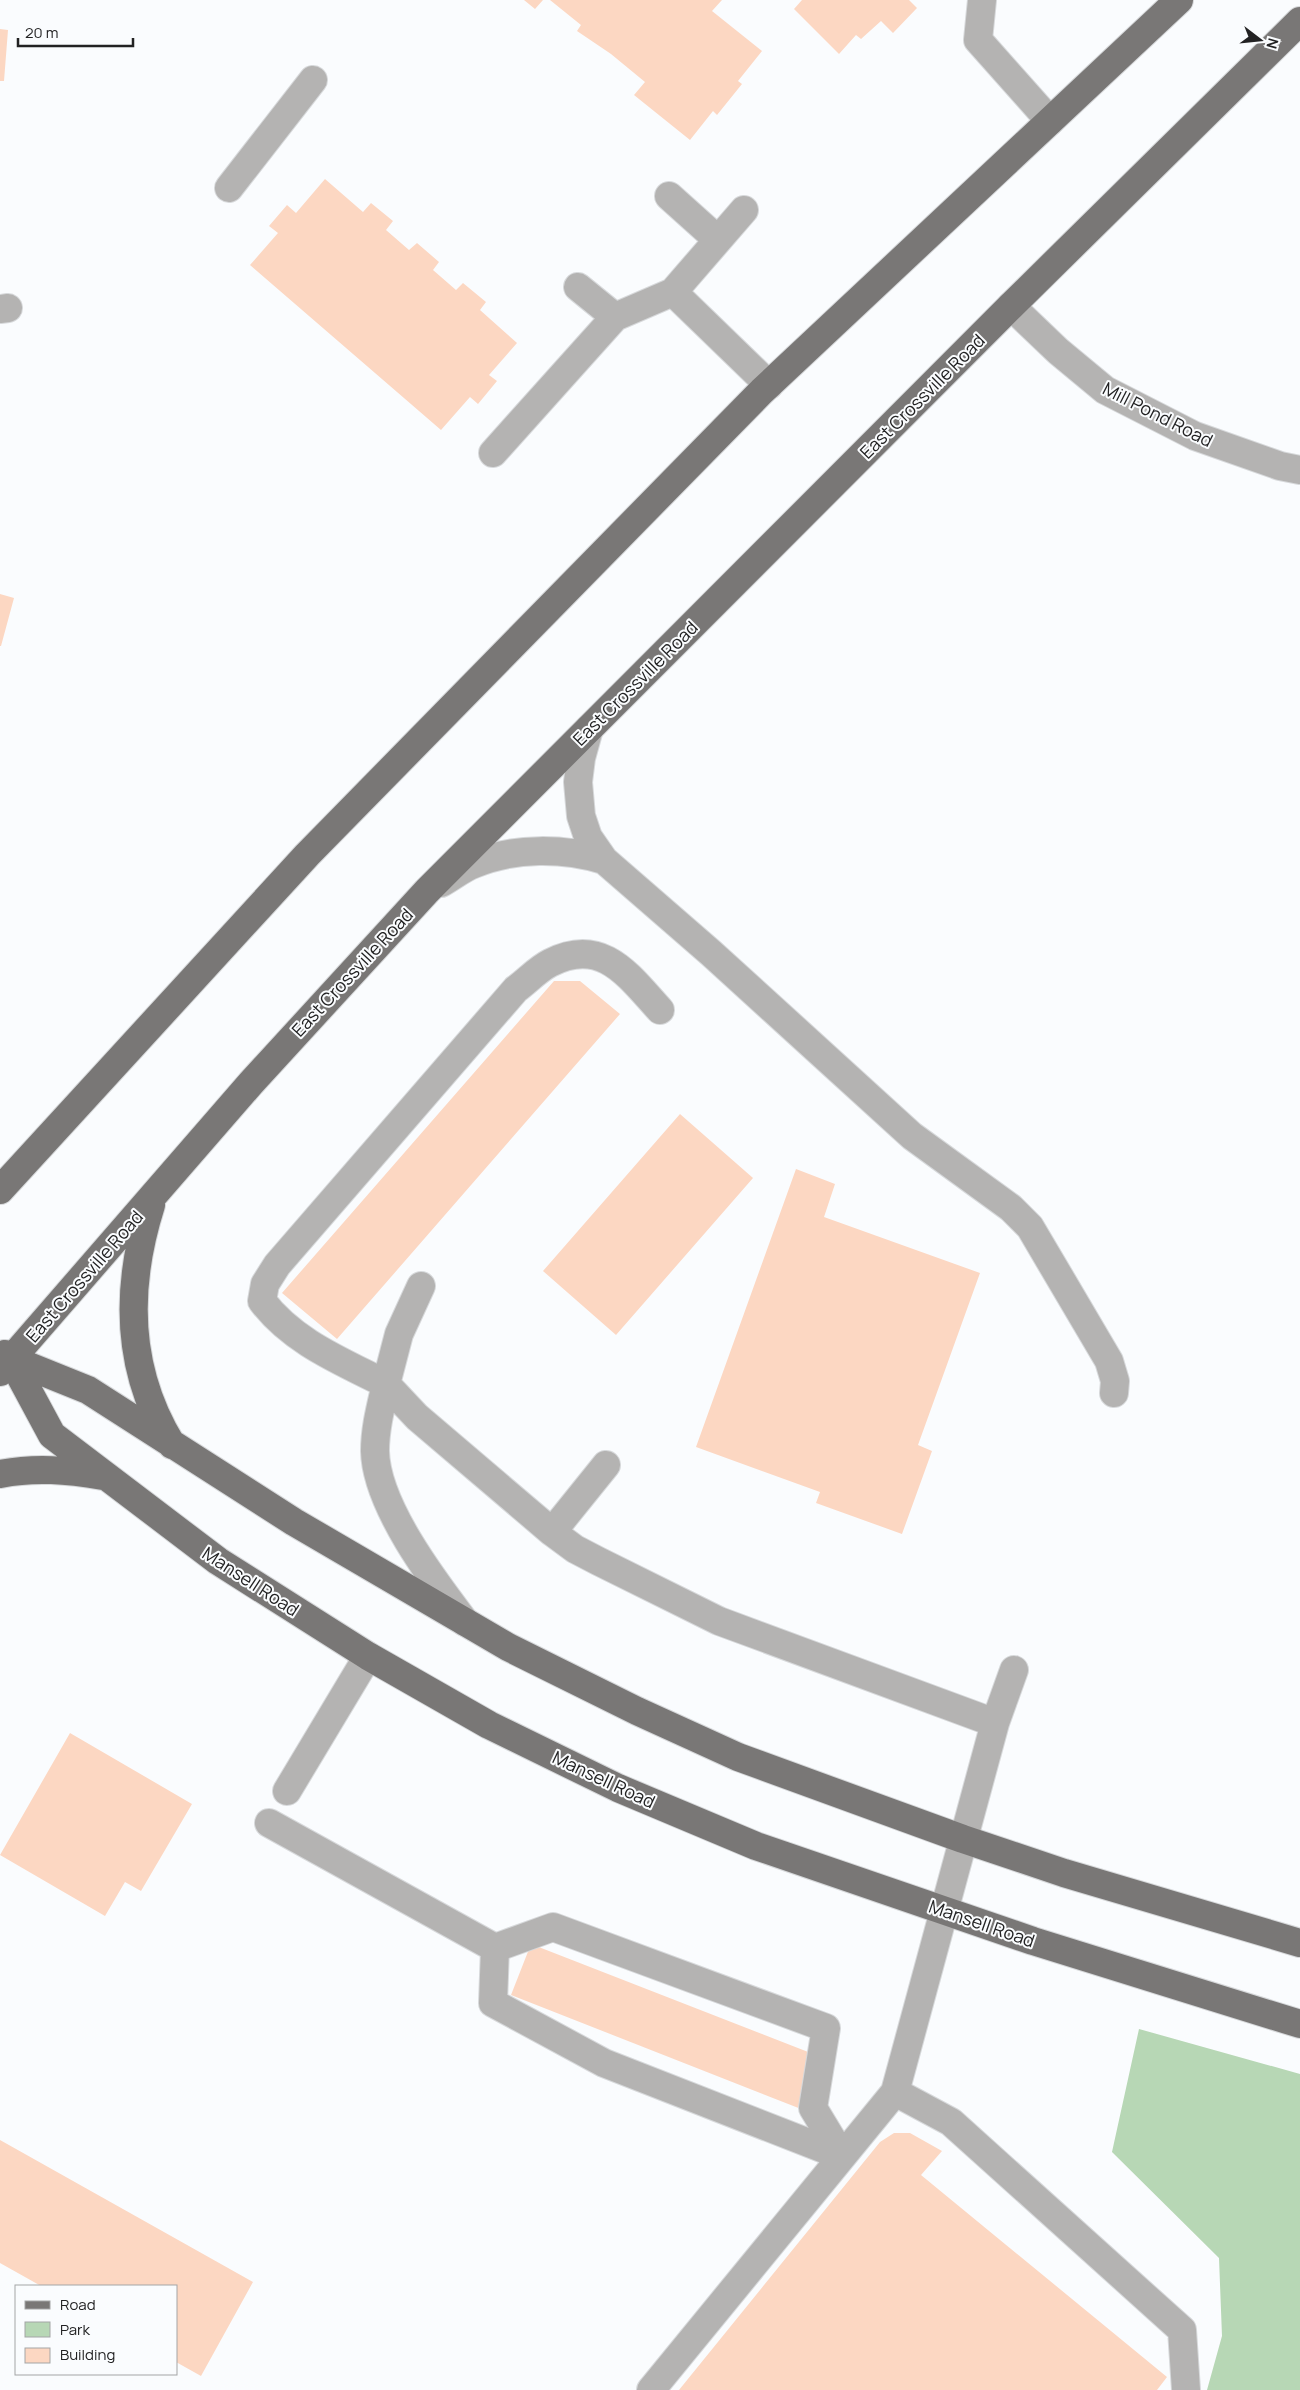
<svg xmlns="http://www.w3.org/2000/svg" width="1300" height="2390" viewBox="0 0 1300 2390" font-family="Manrope,sans-serif">
<style>
.green{fill:#b7d7b5}
.building{fill:#fcd7c2}
.lines{fill:none;stroke-linecap:round;stroke-linejoin:round}
.minor-casing{stroke:#d7d9db;stroke-width:30}
.major-casing{stroke:#d7d9db;stroke-width:30}
.minor{stroke:#b4b3b2;stroke-width:28}
.major{stroke:#797776;stroke-width:28}
.labels{text-anchor:middle;dominant-baseline:central;stroke-width:4;stroke-linejoin:round;paint-order:stroke}
.street-label{font-size:18px;fill:#222223;stroke:#fafcfe}
</style>
<rect width="100%" height="100%" fill="#fafcfe"/>
<path class="green" d="M1139,2029l161,45v316h-93l15,-54 -3,-78 -107,-106z"/>
<path class="building" d="M524,0h19l-8,9z
M550,0h172l-10,11 50,40 -24,30 4,3 -25,31 -4,-4 -23,29 -56,-45 11,-13 -34,-28 -34,-23 4,-6z
M802,0h107l8,8 -24,25 -12,-12 -20,18 -5,-4 -17,19 -45,-45z
M0,29l8,1 -4,51h-4z
M325,179l38,33 8,-9 22,18 -7,9 23,20 8,-7 22,19 -6,8 23,20 7,-7 23,19 -6,8 37,33 -28,32 8,6 -19,23 -8,-7 -29,33 -191,-165 28,-32 -9,-7 18,-21 9,8z
M0,594l14,4 -13,48h-1z
M554,981h26l40,33 -283,325 -55,-46z
M680,1114l73,64 -137,157 -73,-64z
M796,1169l39,15 -11,33 156,56 -62,172 14,6 -30,83 -86,-31 4,-11 -124,-45z
M70,1733l122,71 -51,87 -16,-9 -20,34 -105,-61z
M531,1944l290,113 -20,52 -290,-114z
M894,2133h16l32,18 -21,24 246,202 -10,13h-478l201,-248z
M0,2140l253,142 -52,94 -25,-14v-76h-135l-41,-23z"/>
<g class="lines">
<defs>
<path id="minor" d="M982,0l-4,40 72,81
M229,188l84,-108
M669,196l49,44
M578,287l37,30
M673,292l96,93
M1011,306l47,45 47,39 90,46 85,30 20,4
M0,309l8,-1
M493,453l122,-136 58,-25 71,-82
M589,729l-8,29 -3,24 3,34 7,21 16,23 107,93 201,183 99,72 19,19 79,134 6,20 -1,12
M441,883c11,-6 22,-15 33,-19 41,-17 89,-16 130,-4
M421,1286l-22,48 -13,50 31,33 135,115 23,17 23,12 121,60 276,102 -100,369 -244,298
M552,1532l54,-67
M465,1622c-32,-42 -89,-117 -90,-171 0,-23 6,-45 11,-67 -45,-23 -93,-42 -124,-83l3,-17 12,-19 239,-276c11,-8 22,-20 34,-26 52,-27 78,12 110,47
M995,1723l19,-53
M287,1791l81,-135
M269,1823l226,125 -2,55 111,60 238,93 -29,-48 13,-80 -273,-101 -58,21
M895,2092l56,30 231,208 4,60"/>
<path id="major" d="M0,1190l307,-335 455,-464 417,-391
M151,1205c-26,82 -26,164 21,240
M5,1354l6,5 77,31 206,132 214,125 129,64 101,46 225,82 101,34 236,70
M11,1359l41,76 166,126 150,95 121,69 129,63 138,58 277,95 267,83
M0,1372l251,-289 176,-192 584,-585 289,-285
M0,1474c35,-7 68,-4 103,2"/>
</defs>
<use href="#minor" class="minor-casing"/>
<use href="#major" class="major-casing"/>
<use href="#minor" class="minor"/>
<use href="#major" class="major"/>
</g>
<g class="labels">
<g class="street-label">
<text transform="translate(922 396) rotate(-45)">East Crossville Road</text>
<text transform="translate(1158 414) rotate(27)">Mill Pond Road</text>
<text transform="translate(635 683) rotate(-45)">East Crossville Road</text>
<text transform="translate(352 972) rotate(-47)">East Crossville Road</text>
<text transform="translate(84 1276) rotate(-49)">East Crossville Road</text>
<text transform="translate(251 1581) rotate(33)">Mansell Road</text>
<text transform="translate(604 1779) rotate(25)">Mansell Road</text>
<text transform="translate(982 1923) rotate(19)">Mansell Road</text>
</g>
</g>
<rect x="15" y="2285" width="162" height="90" fill="#fafcfe" stroke="#a4a5a6"/>
<rect x="25" y="2301" width="25" height="8" fill="#797776" stroke="#a4a5a6"/>
<text x="60" y="2310" font-size="15" fill="#222223">Road</text>
<rect x="25" y="2322" width="25" height="15" fill="#b7d7b5" stroke="#a4a5a6"/>
<text x="60" y="2335" font-size="15" fill="#222223">Park</text>
<rect x="25" y="2348" width="25" height="15" fill="#fcd7c2" stroke="#a4a5a6"/>
<text x="60" y="2360" font-size="15" fill="#222223">Building</text>
<g transform="translate(1260 40) rotate(106)" stroke="#fafcfe" stroke-width="4" paint-order="stroke">
<path d="M0-4L9 19L0 12L-9 19Z" fill="#222223"/>
<text y="-8" font-size="14" font-weight="bold" text-anchor="middle" fill="#222223">N</text>
</g>
<path d="M18 38v8h115v-8" fill="none" stroke="#222223" stroke-width="2.5"/>
<text x="25" y="38" font-size="15" fill="#222223" stroke="#fafcfe" stroke-width="4" paint-order="stroke">20 m</text>
</svg>
